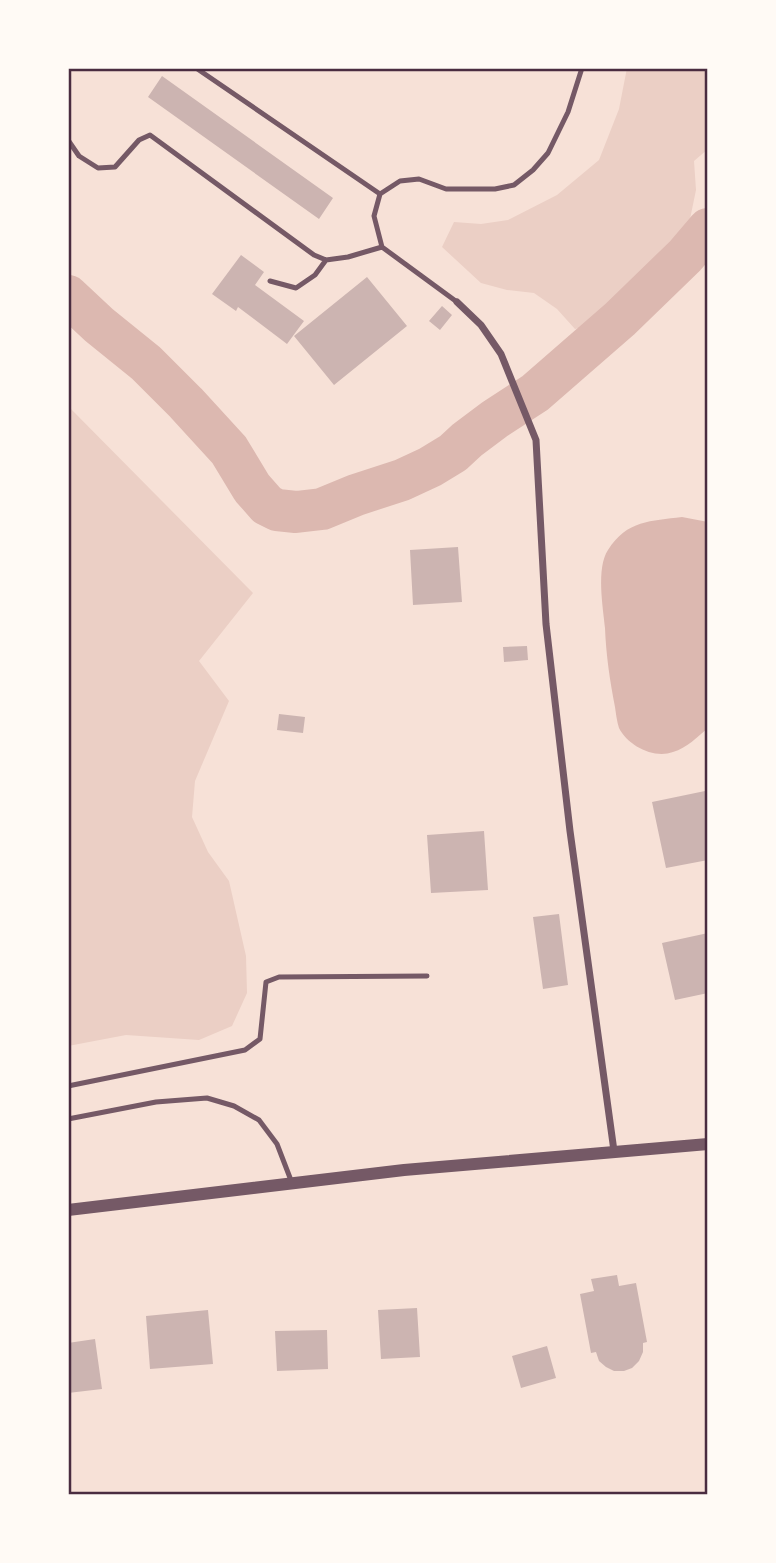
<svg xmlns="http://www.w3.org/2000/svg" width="776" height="1563" viewBox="0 0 776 1563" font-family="Raleway,sans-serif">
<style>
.green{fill:#ebcfc5}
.water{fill:#dcb8b0}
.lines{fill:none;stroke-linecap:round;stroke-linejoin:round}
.river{stroke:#dcb8b0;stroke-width:42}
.building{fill:#ccb4b1}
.service{stroke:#755966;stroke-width:5}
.minor{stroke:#755966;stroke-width:7}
.tertiary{stroke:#755966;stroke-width:12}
.neatline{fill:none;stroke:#4a2c40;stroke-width:2.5}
</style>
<rect width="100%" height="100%" fill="#f7e1d7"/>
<path class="green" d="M627,68h81v81l-14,12 2,29 -6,29 -14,25 -75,78 -26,7 -18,-20 -23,-16 -27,-3 -26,-7 -39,-36 12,-25 27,2 27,-4 49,-25 42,-35 20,-51z
M68,406l185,187 -54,68 30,40 -34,80 -3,36 16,35 21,29 17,75 1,37 -15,33 -33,14 -73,-5 -58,11z"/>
<path class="water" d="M682,517l26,5v206c-11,9 -21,20 -35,24 -19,7 -45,-6 -54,-24 -2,-6 -3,-14 -4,-21 -5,-26 -9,-52 -10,-79 -2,-21 -9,-60 3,-78 19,-30 43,-29 74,-33z"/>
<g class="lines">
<path class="river" d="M68,296l31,29 47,38 40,40 43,47 23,38 15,17 10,5 19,2 26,-3 34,-14 46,-15 28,-13 23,-14 14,-13 28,-21 40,-26 85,-74 65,-63 23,-27"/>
</g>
<path class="building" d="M162,76l171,122 -14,21 -171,-122z
M241,255l23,17 -9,13 49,36 -17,23 -49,-37 -2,4 -24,-17z
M367,277l40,49 -73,59 -40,-49z
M442,306l10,9 -12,15 -11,-9z
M458,547l4,55 -49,3 -3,-55z
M527,646l1,14 -24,2 -1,-15z
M279,714l26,3 -2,16 -26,-3z
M705,791l3,15v54l-42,8 -14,-66z
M484,831l4,59 -57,3 -4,-58z
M559,914l9,71 -25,4 -10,-72z
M708,933v60l-33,7 -13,-57z
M617,1275l2,11 17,-3 11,59 -4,1v9l-4,9 -7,7 -8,3h-10l-8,-4 -7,-6 -3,-9 -5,1 -11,-59 14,-3 -3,-12z
M417,1308l3,49 -39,2 -3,-49z
M208,1310l5,54 -63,5 -4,-53z
M327,1330l1,39 -51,2 -2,-40z
M95,1339l7,50 -34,4v-50z
M547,1346l9,32 -35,10 -9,-32z"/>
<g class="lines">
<path class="service" d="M196,68l184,126 -6,22 8,31 75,55
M68,140l11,16 19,12 17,-1 24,-27 11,-5 164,120 12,5 22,-3 34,-10
M380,194l20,-13 19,-2 27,10h49l19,-4 19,-15 15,-17 20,-41 14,-44
M270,281l26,7 19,-13 11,-15
M68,1086l177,-36 15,-11 6,-57 13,-5 148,-1
M68,1119l88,-17 51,-4 27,8 25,14 18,24 15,39"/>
<path class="minor" d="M457,302l24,23 20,29 35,86 10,184 24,207 44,320"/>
<path class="tertiary" d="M68,1210l336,-40 304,-26"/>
</g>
<rect width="776" height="1563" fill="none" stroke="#fffaf5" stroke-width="140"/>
<rect x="70" y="70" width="636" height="1423" class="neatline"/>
</svg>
